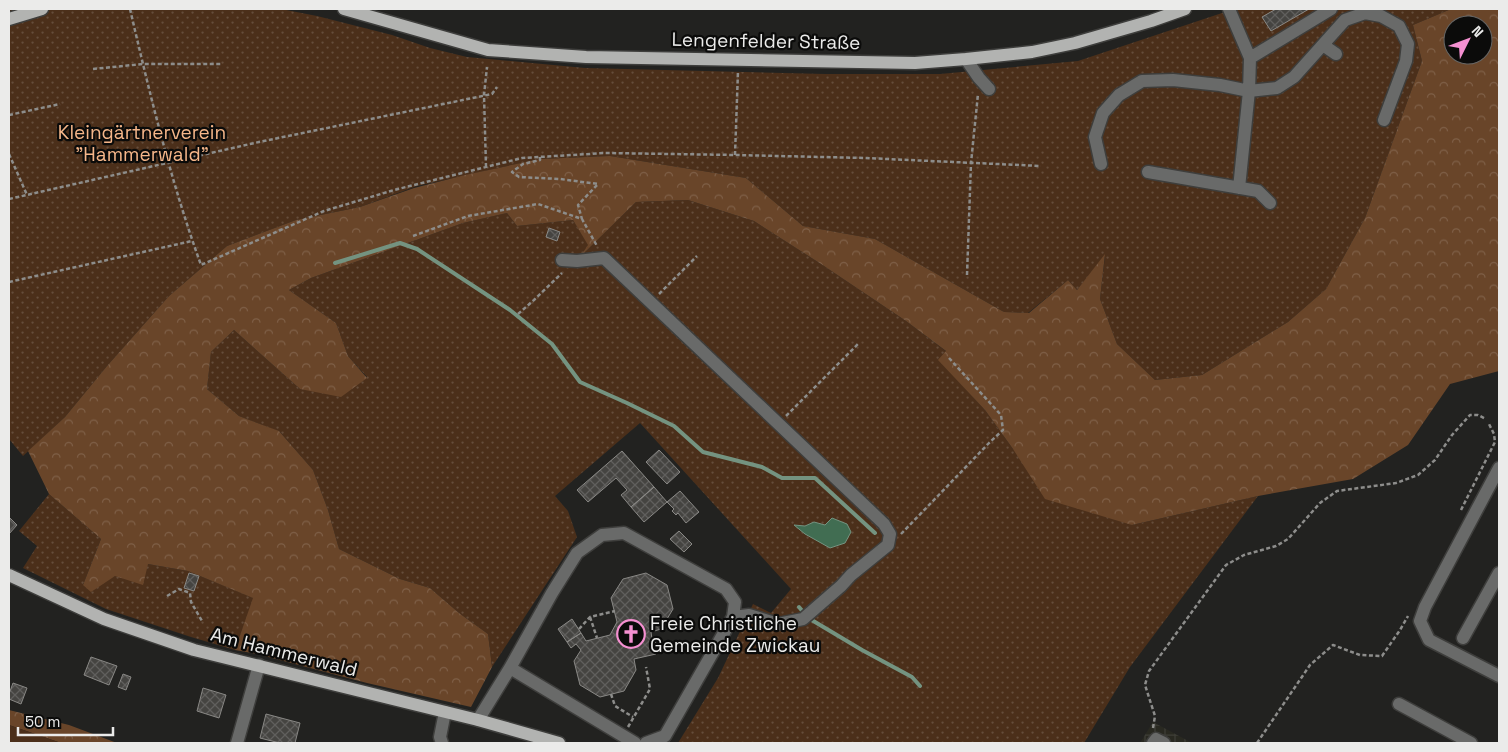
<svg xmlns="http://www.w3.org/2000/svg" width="1508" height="752" viewBox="0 0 1508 752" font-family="'Space Grotesk',sans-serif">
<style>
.industrial{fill:url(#industrial-grid)}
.grass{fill:url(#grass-dots)}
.forest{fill:url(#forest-crowns);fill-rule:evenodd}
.park{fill:#4b2f1a}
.water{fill:#416d52;stroke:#749380}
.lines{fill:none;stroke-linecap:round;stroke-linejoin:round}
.stream{stroke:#749380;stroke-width:4}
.building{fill:url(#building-cross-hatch);stroke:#898885}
.minor-casing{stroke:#3e3e3c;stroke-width:15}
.major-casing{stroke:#3e3e3c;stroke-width:15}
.path{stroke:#8d8d8b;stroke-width:2.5;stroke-dasharray:4 2.5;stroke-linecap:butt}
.minor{stroke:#696a69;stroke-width:12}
.major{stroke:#b2b3b1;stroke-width:12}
.labels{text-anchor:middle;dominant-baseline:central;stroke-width:4.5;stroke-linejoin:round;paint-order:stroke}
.street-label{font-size:19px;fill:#ebebea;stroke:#0b0b0a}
.park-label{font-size:19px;fill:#f5b689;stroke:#0b0b0a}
.poi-label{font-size:19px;fill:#ebebea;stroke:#0b0b0a;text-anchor:start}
</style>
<defs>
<pattern id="industrial-grid" width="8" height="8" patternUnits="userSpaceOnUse" patternTransform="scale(1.25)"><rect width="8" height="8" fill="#292921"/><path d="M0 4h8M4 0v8" fill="none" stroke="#3e3e37"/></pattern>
<pattern id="grass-dots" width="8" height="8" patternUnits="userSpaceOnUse" patternTransform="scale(1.25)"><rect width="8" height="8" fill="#4b2f1a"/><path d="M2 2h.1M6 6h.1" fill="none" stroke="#654d3b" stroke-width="1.8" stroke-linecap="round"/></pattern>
<pattern id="forest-crowns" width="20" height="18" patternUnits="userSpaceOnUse" patternTransform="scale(1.25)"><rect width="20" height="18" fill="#694529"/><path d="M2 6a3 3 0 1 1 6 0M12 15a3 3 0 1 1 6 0" fill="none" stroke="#7f6048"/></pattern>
<pattern id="building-cross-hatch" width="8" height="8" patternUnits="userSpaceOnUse" patternTransform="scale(1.25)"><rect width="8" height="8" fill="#454441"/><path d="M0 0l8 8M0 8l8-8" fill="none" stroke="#605f5d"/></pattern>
</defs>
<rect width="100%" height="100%" fill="#222220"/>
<path class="industrial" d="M1153,722l39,21h-52z"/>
<path class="grass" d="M9,9h272l36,7 75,19 38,13 37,9 118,11 240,6h115l138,-13 156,-52h217l-38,16 9,36 -57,157 -39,71 -38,33 -86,53 -47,5 -38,-36 -17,-45 5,-43 -28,34 -9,-10 -40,33 -24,-1 -129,-73 -72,-13 -57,-48 -136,-22 -70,3 -123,27 -57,21 -64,13 -69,26 -58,50 -62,70 -42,51 -42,39 -14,-17z
M688,200l66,21 67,43 85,57 41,31 -8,8 46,50 28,39 119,76 126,-29 -128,171 -46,76h-406l40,-65 35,-74 18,9 20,-24 -151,-166 -85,73 13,15 9,26 -85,130 -4,-33 -29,-21 -29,-25 -30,-9 -61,-30 -11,-39 -15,-40 -33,-38 -41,-16 -32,-27 4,-37 23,-22 66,59 67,-12 -19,-21 -12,-33 -47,-33 22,-12 152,-55 44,-10 10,13 56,-6 16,25 -6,9 53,-52z
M49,494l52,45 -18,46 32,-9 33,-12 40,7 66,27 -19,52 -44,-13 -85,-28 -83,-41 14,-22 -18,-15z"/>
<path class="forest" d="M1451,9h48v362l-49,13 -42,61 -55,34 -95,17 -126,29 -87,-26 -32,-50 -28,-39 -47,-50 8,-9 -40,-30 -85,-57 -67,-43 -66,-21 -52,2 -56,55 8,-12 -15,-25 -56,6 -10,-13 -44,10 -152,55 -22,12 47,33 12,33 19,22 -26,19 -41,-8 -66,-59 -23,22 -4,37 32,27 40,15 34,39 15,40 11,39 61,30 30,9 29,25 29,21 4,33 -21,40 -104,-24 -110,-29 -22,-4 18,-52 -65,-27 -40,-7 -5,21 -28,-9 -24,16 -8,-7 18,-46 -52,-45 -21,-43 37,-34 42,-51 62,-70 58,-50 69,-26 64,-13 54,-19 51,-13 75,-16 70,-3 136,22 57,48 72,13 129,73 25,1 39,-33 9,10 28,-36 -5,45 17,45 38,36 47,-5 86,-53 38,-33 39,-71 57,-157 -9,-36zM1453,25h30v30h-30z
M9,710l60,15 48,18h-56l-52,-18z"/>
<path class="park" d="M9,725l52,18h-52z"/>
<path class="water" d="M832,518l15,6 4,8 -6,11 -15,5 -25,-14 -11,-9 11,1 9,-4 11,3z"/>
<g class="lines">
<path class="stream" d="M335,263l65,-20 17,6 93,61 42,34 28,38 47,21 47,23 29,26 59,15 20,11h33l60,55
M799,607l5,6
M810,619l52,31 50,27 8,9"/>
</g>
<path class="building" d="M1276,9h33l-38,22 -9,-14z
M549,228l11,4 -3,9 -11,-4z
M659,450l21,22 -13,12 -21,-22z
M622,451l32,36 -23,20 -10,-12 6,-5 -11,-12 -28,24 -11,-12z
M654,487l13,15 -23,20 -13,-15z
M680,491l19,21 -13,11 -8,-10 -2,2 -4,-4 2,-2 -7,-7z
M9,517l8,8 -8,9z
M679,531l13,13 -8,8 -14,-13z
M189,573l10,3 -5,15 -10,-3z
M646,573l21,12 6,24 -12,20 -10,3 1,7 2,-1 4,12 -3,1 1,3 -22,5 2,11 -12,21 -24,6 -20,-12 -6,-24 7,-11 -5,-6 -5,4 -4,-6 14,-9 5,8 24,-6 7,-13 -6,-24 12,-19z
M572,619l9,14 -14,9 -9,-13z
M91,657l26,9 -8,19 -25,-10z
M123,674l8,3 -5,13 -8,-3z
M13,683l14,5 -6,16 -12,-5v-5z
M203,688l23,7 -7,23 -22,-7z
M266,714l34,9 -5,20h-15l-20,-5z"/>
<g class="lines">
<defs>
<path id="minor" d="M1229,9l21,49 -1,33 -10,97
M1323,45l13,9
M1250,58l81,-49
M966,59l13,19 10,11
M1101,164l-6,-27 8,-24 16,-18 23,-14 31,-1 47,5 29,6 28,-3 17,-11 51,-57 20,-7 16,3 18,10 9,18 -2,17 -22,59
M1148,172l110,19 12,12
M562,260l15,1 27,-3 280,266 6,10 -2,11 -37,30 -10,11 -38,33 -25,5 -29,-9 -16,2
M1499,468l-74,139 -5,14 9,19 70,36
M1463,638l36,-65
M510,668l125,75
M1399,704l72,39
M478,720l32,-52 42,-75 25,-40 25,-18 22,-2 102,56 9,13 -2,15 -68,119 -19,7
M237,743l22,-78
M442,743l-2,-6 5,-25
M1153,743l3,-4 8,4"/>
<path id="major" d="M344,9l144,41 98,7 329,6 51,-4 66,-7 43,-9 76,-22 34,-12
M9,19l33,-10
M9,575l95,44 90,31 284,70 81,23"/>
</defs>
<use href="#minor" class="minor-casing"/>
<use href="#major" class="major-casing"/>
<path class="path" d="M130,9c20,86 41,173 71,256l123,-54 70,-21 128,-32 83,-5 130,2 130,3 176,8
M93,69l50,-5h78
M9,115l51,-11
M9,154l18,41
M735,155l3,-84
M540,157v3l-17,4 -11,8 7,5 41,2 38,5 -20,21 4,14
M486,167l-2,-72 3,-28
M9,199l250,-57 233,-48 5,-7
M413,236l55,-20 70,-12 44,15 15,27
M967,275l4,-112 7,-69
M9,282l183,-41
M659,294l38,-38
M518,314l16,-14 28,-27
M786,416l73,-73
M1461,510l34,-68 -1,-8 -5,-10
M901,534l88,-91 14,-13 -2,-15 -52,-57
M167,596l12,-7 11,4 1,9 11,19
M590,617l7,21
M579,629l11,-12 25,-6
M611,694l4,12 18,11
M628,727l22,-38 -4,-22
M1153,728l2,-12 -10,-31 4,-14 77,-106 18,-10 32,-9 12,-7 32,-36 17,-12 59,-8 22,-8 17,-15 17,-25 18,-20h8l8,4
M1257,743l53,-78 23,-20 27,10 22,1 18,-26 8,-14"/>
<use href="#minor" class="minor"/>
<use href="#major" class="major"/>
</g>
<defs>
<symbol id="church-ring" viewBox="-11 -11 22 22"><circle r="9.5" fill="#0b0b0a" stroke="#f590d1" stroke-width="1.5"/><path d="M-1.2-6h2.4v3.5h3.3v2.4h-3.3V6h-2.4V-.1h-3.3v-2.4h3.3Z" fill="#f590d1"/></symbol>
</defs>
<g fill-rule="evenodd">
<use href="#church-ring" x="615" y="618" width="32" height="32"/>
</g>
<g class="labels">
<g class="street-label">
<text transform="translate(766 41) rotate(1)">Lengenfelder Straße</text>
<text transform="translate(284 652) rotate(14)">Am Hammerwald</text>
</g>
<g class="park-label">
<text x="142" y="132">Kleingärtnerverein<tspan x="142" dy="22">"Hammerwald"</tspan></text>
</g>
<g class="poi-label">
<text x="650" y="623">Freie Christliche<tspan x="650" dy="22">Gemeinde Zwickau</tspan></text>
</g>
</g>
<rect width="1508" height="752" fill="none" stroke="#ebebea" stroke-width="20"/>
<g transform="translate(1468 40) rotate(48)"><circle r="24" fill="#0b0b0a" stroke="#656564"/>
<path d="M0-4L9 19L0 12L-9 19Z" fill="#f590d1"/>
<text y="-8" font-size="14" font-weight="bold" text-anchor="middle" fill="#ebebea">N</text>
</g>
<path d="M18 727v8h95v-8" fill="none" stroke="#ebebea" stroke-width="2.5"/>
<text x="25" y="727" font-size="15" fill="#ebebea" stroke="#0b0b0a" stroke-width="4" paint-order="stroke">50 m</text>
</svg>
